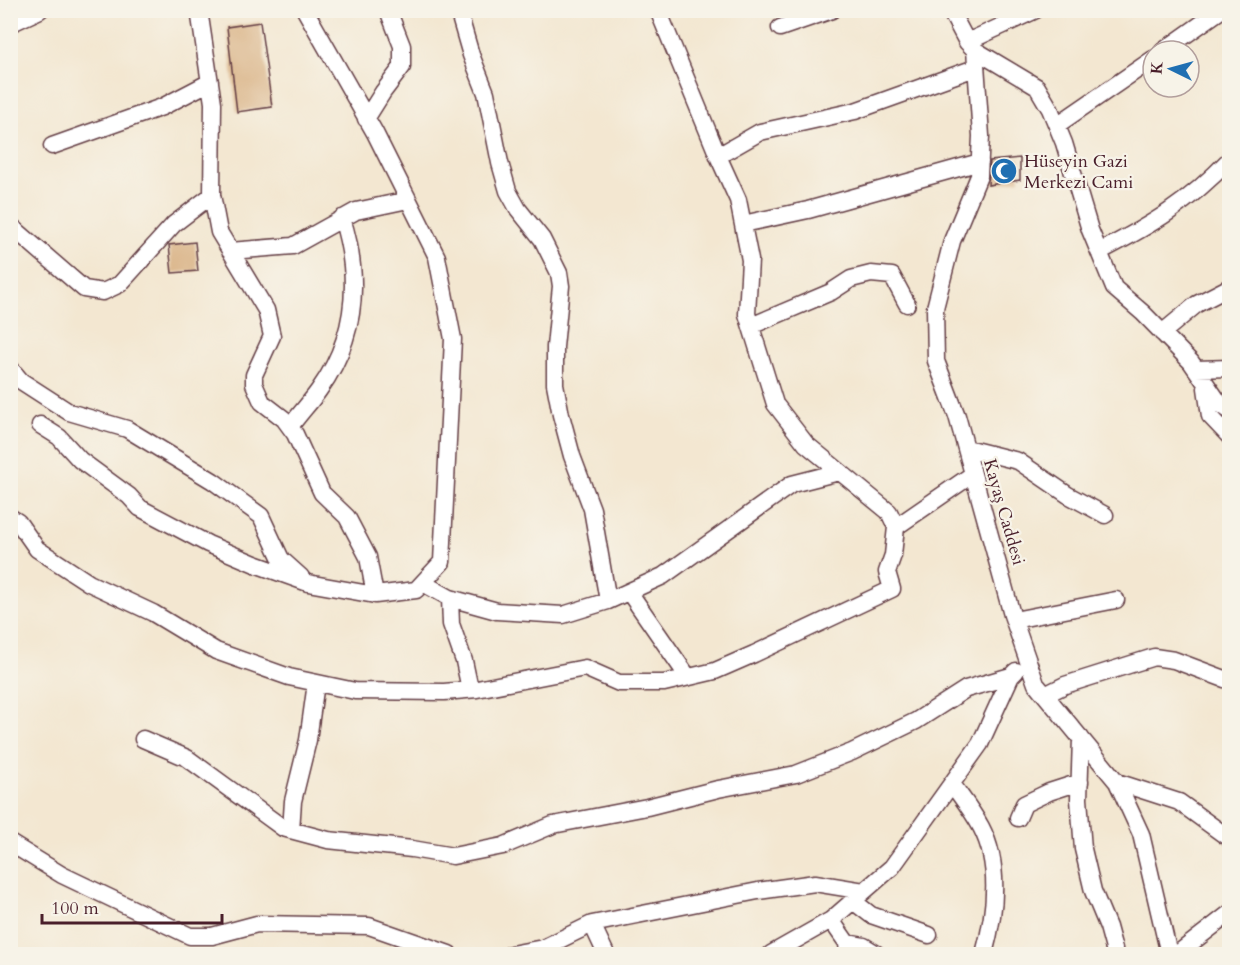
<svg xmlns="http://www.w3.org/2000/svg" width="1240" height="965" viewBox="0 0 1240 965" font-family="Cardo,serif">
<style>
.building{fill:#dcb88e}
.lines{fill:none;stroke-linecap:round;stroke-linejoin:round}
.minor-casing{stroke:#633d44;stroke-width:19}
.minor{stroke:#fff;stroke-width:16}
.labels{text-anchor:middle;dominant-baseline:central;stroke-width:4.5;stroke-linejoin:round;paint-order:stroke}
.poi-label{font-size:18px;fill:#4a1f2b;stroke:#f7f3e8;text-anchor:start}
.street-label{font-size:18px;fill:#4a1f2b;stroke:#f7f3e8}
</style>
<rect width="100%" height="100%" fill="#f7f3e8"/>
<filter id="ink" filterUnits="userSpaceOnUse"><feTurbulence type="fractalNoise" baseFrequency=".0167" numOctaves="2"/><feDisplacementMap in="SourceGraphic" scale="12" xChannelSelector="R" yChannelSelector="G"/><feConvolveMatrix kernelMatrix="1 2 1 2 8 2 1 2 1" color-interpolation-filters="sRGB"/></filter>
<filter id="wash" filterUnits="userSpaceOnUse"><feTurbulence type="fractalNoise" baseFrequency=".008" numOctaves="4" result="noise"/><feDisplacementMap in="SourceGraphic" scale="24" xChannelSelector="R" yChannelSelector="G"/><feGaussianBlur stdDeviation="1.35" result="paint"/><feColorMatrix in="noise" values="0 0 0 0 0 0 0 0 0 0 0 0 0 0 0 0 0 1.4 0 .05"/><feComposite in="paint" operator="in"/></filter>
<g filter="url(#wash)">
<rect width="100%" height="100%" fill="#f3e7d1"/>
<g id="blocks">
<path class="building" d="M260,22l12,85 -35,5 -10,-85z
M1020,158v22l-32,5 2,-24z
M195,242l3,29 -26,2 -3,-28z"/>
</g>
</g>
<g filter="url(#ink)">
<use href="#blocks" fill-opacity="0" stroke="#633d44" stroke-width="1.5"/>
<g class="lines">
<defs>
<path id="minor" d="M199,10l14,93 -1,92 7,37 47,78 6,26 -18,39v9l8,18 22,17 11,15 27,59 25,24 21,40 7,38
M458,10l13,45 15,38 14,70 8,28 10,18 24,30 17,34 2,13 -6,61v37l6,31 11,41 20,53 16,92
M950,10l17,32 8,8 62,37 13,22 14,34 26,87 24,58 29,25 48,49 29,42 10,7
M10,24l30,-14
M780,28l52,-18
M967,42l69,-32
M975,50l6,86 -2,40 -27,65 -17,67 1,53 21,55 55,199 24,69 81,98 24,52 28,120
M1163,51l58,-41
M366,119l17,-27 19,-25v-21l-14,-36
M1057,125l96,-66
M52,146l110,-39 48,-25
M718,156l42,-24 95,-21 120,-43
M743,224l65,-14 172,-48
M10,225l74,64 19,3 17,-8 54,-60 38,-29
M230,251l63,-5 63,-35 52,-11
M1099,252c54,-28 88,-48 131,-93
M751,326l80,-34 20,-13 20,-5 21,2 15,28
M1162,333l35,-29 33,-17
M10,368l11,13 48,31 58,17 86,52 48,35 20,43 20,18
M1196,369l34,-1
M1206,388l4,28 20,21
M40,425l19,12 21,23 49,36 11,12 68,36 47,20 53,19 67,12 41,-5 26,-28 11,-223 -16,-82 -62,-124 -70,-123
M290,427c9,-13 20,-24 29,-37 38,-53 42,-111 23,-172
M966,448l52,13 50,34 37,20
M10,517l8,5 19,27 52,34 64,30 63,38 73,26 66,14 89,1 33,-3 108,-21 34,15h45l51,-12 39,-17 138,-65 -5,-17 6,-17 3,-28 -7,-15 -83,-68 -31,-40 -28,-90 3,-54 -12,-60 -20,-44 -60,-146
M896,527l77,-53
M423,583l27,15 47,13 66,4 45,-14 55,-25 129,-92 47,-12
M629,592l59,85
M450,598l1,26 13,37 6,28
M1014,620l102,-20
M1045,695l20,-10 89,-28 20,3 56,21
M1081,738l-2,61 4,50 10,42 15,36 6,22
M143,739l44,19 96,70 45,12 84,9 41,7 50,-10 50,-21 94,-18 71,-18 78,-15 56,-22 64,-31 50,-32 45,-13
M1117,782l62,20 51,37
M952,784c10,14 21,28 29,43 20,38 14,87 3,127
M1018,818l6,-14 25,-12 31,-10
M291,830l2,-29 15,-61 8,-57
M10,843l52,32 128,61h22l45,-12 112,2 80,28
M853,901l18,14 58,20
M831,920l16,23 1,11
M592,924l14,30
M847,943l17,3 13,8
M511,954l32,-6 49,-24 166,-33 57,-8 49,8
M771,954l60,-34 61,-53 88,-123 31,-68 5,-5
M1177,954l53,-41"/>
</defs>
<use href="#minor" class="minor-casing"/>
<use href="#minor" class="minor"/>
</g>
</g>
<defs>
<symbol id="mosque-disc" viewBox="-11 -11 22 22"><circle r="9.5" fill="#1f6fb2" stroke="#f7f3e8"/><path d="M3.5-4.9A6 6 0 1 0 3.5 4.9A5 5 0 1 1 3.5-4.9Z" fill="#fff"/></symbol>
</defs>
<g fill-rule="evenodd">
<use href="#mosque-disc" x="989" y="156" width="30" height="30"/>
</g>
<g class="labels">
<g class="poi-label">
<text x="1024" y="161">Hüseyin Gazi<tspan x="1024" dy="21">Merkezi Cami</tspan></text>
</g>
<g class="street-label">
<text transform="translate(1004 512) rotate(74)">Kayaş Caddesi</text>
</g>
</g>
<rect width="1240" height="965" fill="none" stroke="#f7f3e8" stroke-width="36"/>
<g transform="translate(1171 69) rotate(275)"><circle r="28" fill="#f7f3e8" stroke="#b29e9c" stroke-width="1.5"/>
<path d="M0-4.5L10 22L0 15L-10 22Z" fill="#1f6fb2"/>
<text y="-9" font-size="16" font-weight="bold" text-anchor="middle" fill="#4a1f2b">K</text>
</g>
<path d="M42 914v9h180v-9" fill="none" stroke="#4a1f2b" stroke-width="3"/>
<text x="51" y="914" font-size="18" fill="#4a1f2b" stroke="#f7f3e8" stroke-width="4.5" paint-order="stroke">100 m</text>
</svg>
